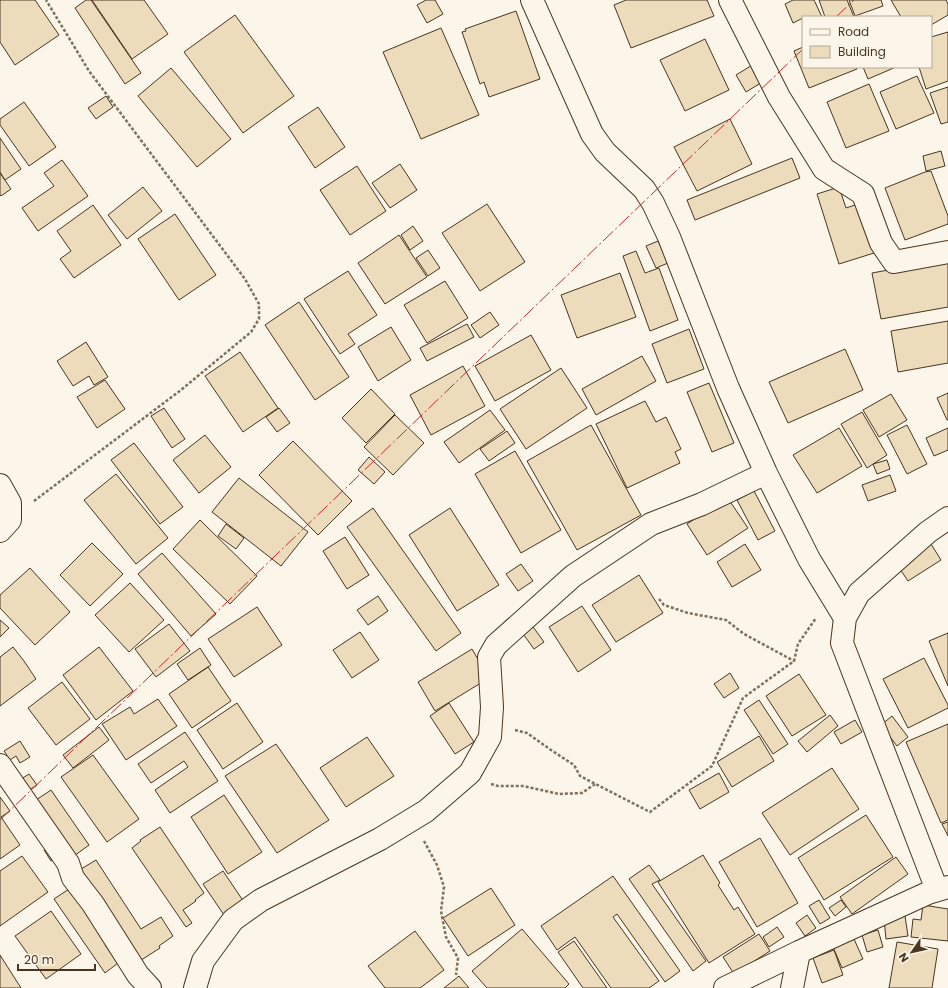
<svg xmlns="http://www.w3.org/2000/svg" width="948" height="988" viewBox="0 0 948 988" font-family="Poppins,sans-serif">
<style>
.building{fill:#ecdcbc;stroke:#4a3520}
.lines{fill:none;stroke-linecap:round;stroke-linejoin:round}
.minor-casing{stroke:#4a3520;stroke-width:24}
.path{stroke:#7f6f5c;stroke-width:2.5;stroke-dasharray:3 2;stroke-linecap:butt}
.minor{stroke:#fbf6e9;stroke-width:22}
.power{stroke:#c62828;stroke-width:1;stroke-dasharray:14 3 2 3;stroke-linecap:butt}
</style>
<rect width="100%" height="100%" fill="#fbf6e9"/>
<path class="building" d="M0,0h35l24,35 -44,30 -15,-23z
M86,0h5l50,73 -16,11 -50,-76z
M92,0h52l24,34 -36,25z
M426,0h9l8,14 -16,9 -10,-18z
M626,0h81l7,16 -83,32 -17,-43z
M793,0h21l8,17h-19v1l-10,5 -8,-19z
M819,0h28l7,17h-29z
M849,0h32l2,6 -28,10z
M891,0h55l2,4v11l-17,10v-8h-30z
M516,11l24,68 -51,18 -5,-15 -4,2 -18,-52 4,-1 -1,-2z
M235,15l59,81 -51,37 -59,-81z
M441,28l38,87 -58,24 -38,-87z
M948,32v49l-22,8 -7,-22h12v-30z
M705,39l24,51 -44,21 -25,-51z
M803,47v20h53l1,2 -48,19 -15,-37z
M754,64l10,17 -18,11 -10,-17z
M863,67h33l-28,12z
M171,68l60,71 -34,28 -59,-71z
M917,76l17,37 -38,16 -16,-37z
M869,84l20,47 -43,17 -19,-46z
M948,87v35l-7,2 -11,-31z
M106,96l7,11 -17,12 -8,-11z
M24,102l32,45 -27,19 -29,-41v-6z
M318,107l27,40 -30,21 -27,-41z
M730,119l22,45 -55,27 -23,-44z
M0,138l21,31 -16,11 -5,-8z
M941,151l4,15 -19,5 -3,-15z
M792,158l8,20 -105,42 -8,-20z
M62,160l26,36 -50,35 -16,-23 32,-22 -10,-13z
M400,164l17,26 -27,18 -18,-25z
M357,166l29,45 -36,24 -30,-45z
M931,171l17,45v8l-43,16 -20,-52 40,-16z
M0,173l11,16 -10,7 -1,-1z
M143,187l19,24 -35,28 -19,-24z
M839,187l7,21 12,-4 16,49 -35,11 -22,-70z
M487,204l38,58 -45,29 -38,-58z
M93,205l28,40 -47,33 -14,-19 11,-8 -14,-20z
M175,214l41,61 -37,25 -41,-61z
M413,226l10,15 -13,9 -9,-15z
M399,235l28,42 -42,27 -27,-41z
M658,241l10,22 -12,5 -10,-22z
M428,250l12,18 -12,8 -12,-18z
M636,251l9,22 14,-5 19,52 -28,11 -27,-75z
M948,259v48l-67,12 -9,-46z
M348,271l29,44 -29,19 7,10 -15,10 -36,-55z
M620,273l16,44 -59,21 -16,-43z
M445,281l23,37 -41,25 -23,-38z
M299,302l50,75 -34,23 -50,-75z
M490,312l9,13 -19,13 -9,-13z
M948,321v42l-50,9 -7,-41z
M467,324l7,13 -47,24 -7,-13z
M391,327l20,33 -33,21 -20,-34z
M689,329l15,40 -37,14 -15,-39z
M531,335l20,35 -56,31 -20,-35z
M86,342l22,35 -14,8 -5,-9 -16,10 -16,-25z
M845,349l18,41 -75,33 -19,-41z
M240,352l38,56 -35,24 -38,-56z
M642,356l14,25 -60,34 -14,-26z
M463,366l22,40 -54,29 -21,-40z
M561,368l26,40 -61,41 -26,-40z
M105,380l20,29 -28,19 -20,-31z
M709,383l25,60 -22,9 -25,-60z
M371,389l24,25 -29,29 -24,-25z
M948,393v27h-1l-10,-22z
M891,394l16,26 -28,17 -16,-27z
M645,401l11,21 10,-5 15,32 -6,3 5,11 -53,25 -31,-64z
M164,408l21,31 -13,9 -21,-32z
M279,408l11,15 -13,9 -11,-15z
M490,410l15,20 -46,33 -15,-21z
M862,412l25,43 -20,13 -26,-44z
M395,415l29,28 -31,32 -29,-28z
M591,425l50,90 -64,35 -50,-89z
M907,425l20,39 -20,10 -20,-39z
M839,428l23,38 -45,27 -24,-38z
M948,428v22l-14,6 -8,-18z
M507,431l8,12 -26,18 -9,-12z
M205,435l26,32 -32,26 -26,-33z
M293,441l59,60 -34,34 -59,-60z
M134,443l49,64 -23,17 -49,-64z
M515,451l46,79 -40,23 -46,-79z
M369,457l16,15 -11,12 -16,-14z
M887,460l3,9 -13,5 -4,-10z
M116,474l52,64 -32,26 -52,-64z
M890,475l6,16 -28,10 -6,-16z
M239,478l69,54 -27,34 -69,-54z
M754,491l21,40 -17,9 -21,-40z
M727,497l21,31 -41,27 -20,-31z
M373,508l88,125 -25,18 -89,-124z
M450,508l49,77 -42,26 -48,-76z
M200,520l57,56 -27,28 -57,-55z
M226,524l18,14 -8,11 -18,-13z
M345,537l24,38 -22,14 -24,-38z
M92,543l31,31 -33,32 -30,-31z
M745,544l16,26 -29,17 -15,-25z
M931,544l10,16 -33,21 -10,-15z
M162,553l54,61 -25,22 -53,-62z
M521,564l12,17 -15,10 -12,-17z
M30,568l40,44 -35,33 -35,-37v-13z
M639,575l24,38 -47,29 -24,-37z
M130,583l34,37 -35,32 -34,-37z
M378,596l10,15 -20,14 -11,-15z
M582,606l29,44 -33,22 -29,-45z
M257,607l25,38 -48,32 -26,-38z
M0,620l9,8 -9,9z
M169,624l21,27 -34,26 -21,-28z
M531,624l13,18 -10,7 -13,-18z
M360,632l19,28 -27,18 -19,-28z
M948,633v53l-19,-45z
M13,647l11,14 12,18 -36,27v-49z
M99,647l34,44 -37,29 -33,-45z
M200,648l11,17 -23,15 -11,-16z
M472,649l17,29 -54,33 -17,-29z
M924,658l24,47v3l-40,20 -25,-49z
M208,667l23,34 -39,27 -23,-34z
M730,673l9,15 -15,10 -10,-14z
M799,674l27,41 -34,21 -26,-40z
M62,682l28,37 -34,26 -28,-37z
M158,699l19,27 -51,34 -24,-36 28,-17 4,7z
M759,700l29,44 -15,10 -29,-44z
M237,703l26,39 -40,27 -26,-39z
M449,703l25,39 -19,12 -25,-38z
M830,715l8,11 -31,26 -9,-11z
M892,716l16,21 -11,9 -16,-21z
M855,720l7,12 -21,12 -7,-12z
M948,724v96l-7,3 -35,-81z
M99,727l10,13 -36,28 -10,-13z
M185,732l33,49 -48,32 -15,-23 33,-23 -4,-6 -33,22 -13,-19z
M759,736l15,25 -42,26 -15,-25z
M367,737l27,39 -48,31 -26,-39z
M20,741l10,16 -10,6 -4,-7 -6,4 -6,-9z
M276,744l53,76 -52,33 -52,-77z
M93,755l46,64 -32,23 -46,-65z
M832,768l27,41 -69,46 -28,-42z
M719,773l10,19 -29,17 -11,-19z
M29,774l8,11 -11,7 -8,-11z
M51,790l38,55 -15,11 -38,-56z
M224,795l38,57 -34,22 -37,-57z
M0,797l10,14 -9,6 19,28 -20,14z
M866,815l27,42 -69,43 -26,-42z
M948,822v14l-6,-12z
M160,827l44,66 -9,7 1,1 -13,9 9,13 -6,4 -54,-79 9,-7 -1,-1z
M760,838l38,65 -41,24 -38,-65z
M50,846l8,11 -7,4 -7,-11z
M703,855l17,28 -2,2 16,25 4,-3 17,27 -46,29 -51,-81z
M22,856l26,36 -48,34v-55z
M896,857l12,17 -56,40 -12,-17z
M96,860l45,69 20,-12 12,19 -14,10 1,2 -25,16 -59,-92z
M649,865l11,15 -8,4 54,77 -13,10 -64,-92z
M223,871l21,31 -20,13 -21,-31z
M613,876l67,95 -15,11 -48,-68 -4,3 46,64 -10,7h-38l-36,-51 -18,13 -16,-24z
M72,887l38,55 -5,3 13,18 -13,10 -51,-74z
M491,888l24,37 -47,31 -25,-38z
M819,900l11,18 -10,6 -11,-18z
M841,900l5,7 -11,9 -6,-8z
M923,905l25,4v32l-37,-4 2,-18 8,1z
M51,911l30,43 -35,25 -31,-43z
M807,915l9,13 -11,8 -9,-13z
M905,916l3,20 -22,3 -2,-20z
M777,927l7,10 -15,10 -6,-10z
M522,929l47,55 -4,4h-78l-15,-17z
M878,930l5,17 -16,5 -5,-17z
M415,931l29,39 -24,18h-35l-17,-22z
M759,934l11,17 -36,23 -11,-17z
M854,939l9,20 -21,9 -9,-21z
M574,941l33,47h-24l-25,-36z
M897,942l41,7 -6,39h-43z
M834,950l9,25 -21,8 -9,-25z
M0,955l21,33h-21z
M459,976l10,12h-25z"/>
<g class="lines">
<defs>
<path id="minor" d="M532,0l60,134 13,18 39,37 9,14 16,34 59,151 38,85 43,86 36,59
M730,0l49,97 45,72 39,25 18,49 13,19 54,-10
M0,485l10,18v17l-10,11
M0,765l68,98 5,15 20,26 45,71 12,13
M937,890l-95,-247 3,-25 14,-25 69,-61 20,-14
M195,988l8,-27 30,-41 28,-20 119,-61 46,-28 44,-38 20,-36 2,-30 -3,-50 7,-12 77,-69 78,-52 51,-20 64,-31
M725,988l74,-36 129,-59 20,-6
M792,988l7,-36"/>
</defs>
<use href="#minor" class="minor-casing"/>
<path class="path" d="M34,501l147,-111 70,-58 8,-13v-15l-14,-25 -156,-208 -43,-71
M659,599l5,6 24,8 38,7 18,14 50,27
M515,730l12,3 24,17 23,15 6,11 70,36 62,-46 31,-68 51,-37 4,-17 18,-26
M491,784l7,2h25l36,8 23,-1 13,-9
M424,841l13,24 7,22 -3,24 5,26 12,21 -2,17"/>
<use href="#minor" class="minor"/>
<path class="power" d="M836,17l18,-17
M0,820l803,-771"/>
</g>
<rect x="802" y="16" width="130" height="52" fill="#fbf6e9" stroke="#b4a999"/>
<rect x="810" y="29" width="20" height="6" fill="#fbf6e9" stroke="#b4a999"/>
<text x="838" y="36" font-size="12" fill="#4a3520">Road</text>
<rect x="810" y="46" width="20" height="12" fill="#ecdcbc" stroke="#b4a999"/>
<text x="838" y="56" font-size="12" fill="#4a3520">Building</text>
<g transform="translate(912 952) rotate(236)" stroke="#fbf6e9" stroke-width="3" paint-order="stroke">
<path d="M0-3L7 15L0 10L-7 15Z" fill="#4a3520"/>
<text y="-6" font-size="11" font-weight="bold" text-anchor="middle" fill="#4a3520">N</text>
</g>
<path d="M18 964v6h77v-6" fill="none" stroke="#4a3520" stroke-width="2"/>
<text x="24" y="964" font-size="12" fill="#4a3520" stroke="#fbf6e9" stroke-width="3" paint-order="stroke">20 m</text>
</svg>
